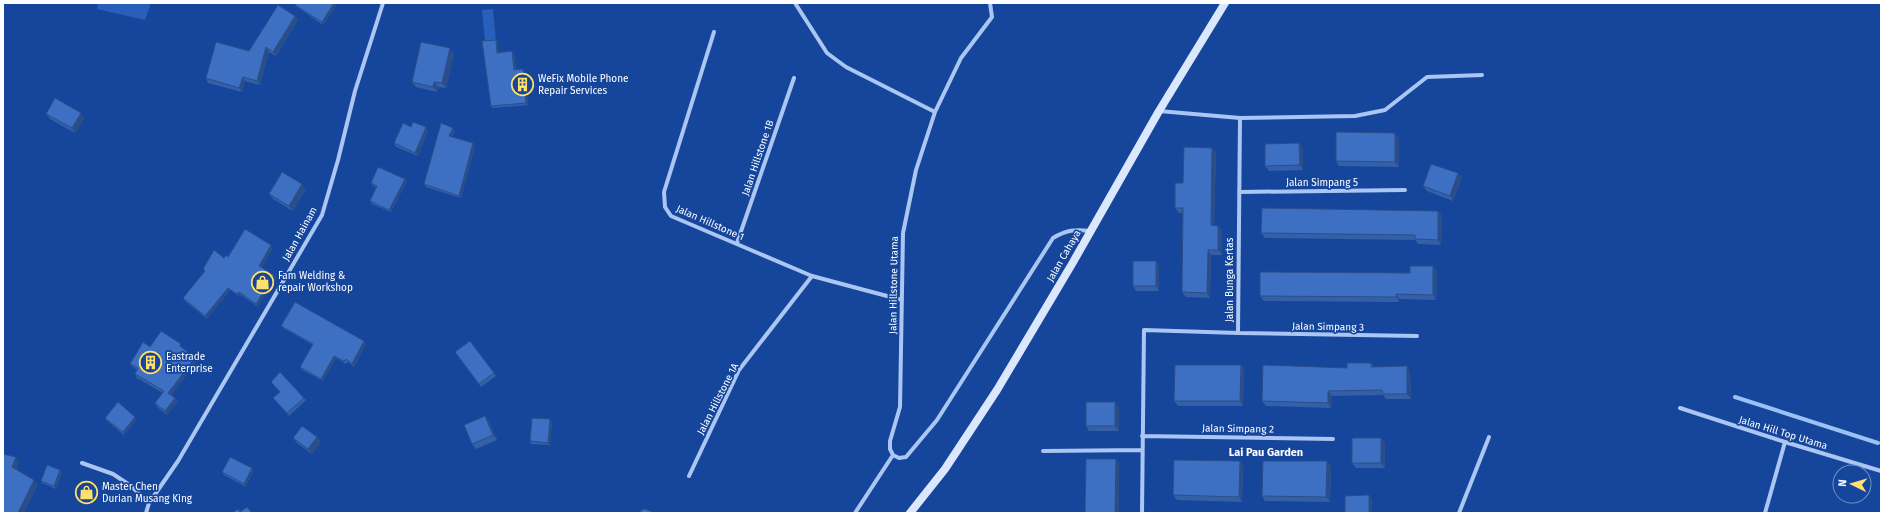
<svg xmlns="http://www.w3.org/2000/svg" width="1884" height="516" viewBox="0 0 1884 516" font-family="'Fira Sans',sans-serif">
<style>
.green{fill:#285fba}
.lines{fill:none;stroke-linecap:round;stroke-linejoin:round}
.stream{stroke:#9dc0f6;stroke-width:4}
.street{stroke:#abc6f3;stroke-width:4}
.secondary{stroke:#dae7fd;stroke-width:8}
.wall{fill:#3460a8}
.shaded-wall{fill:#2b4e88}
.building{fill:#3d70c3;stroke:#2b4e88}
.labels{text-anchor:middle;dominant-baseline:central;stroke-width:3.5;stroke-linejoin:round;paint-order:stroke}
.poi-label{font-size:10px;fill:#fff;stroke:#15469c;text-anchor:start}
.street-label{font-size:10px;fill:#fff;stroke:#15469c}
.neighbourhood-label{font-size:11px;font-weight:bold;fill:#fff;stroke:#15469c}
</style>
<rect width="100%" height="100%" fill="#15469c"/>
<path class="green" d="M98,3h53l-6,17 -48,-11z
M493,9l3,33 -11,1 -3,-33z"/>
<g class="lines">
<path class="stream" d="M1735,397l143,46"/>
<path class="street" d="M795,3l32,50 19,14 89,45
M714,32l-50,160 1,15 6,9 141,60 90,24
M1159,111l81,7 115,-2 30,-6 42,-33 55,-2
M1239,192l166,-2
M737,243l57,-165
M1238,333l179,3
M1680,408l105,34 96,29
M1142,436l191,3
M1043,451l99,-1
M893,455l-3,-6v-8l10,-34 3,-174 13,-63 19,-58 26,-54 31,-41 -2,-14
M893,455l6,3 7,-1 31,-37 116,-182c13,-8 22,-9 38,-7
M82,463l31,11 18,12 18,17
M689,476l50,-106 73,-94
M146,513l3,-10 29,-42 144,-246 16,-55 17,-69 28,-88
M855,513l38,-58
M1142,513l2,-183 94,3 2,-215
M1459,513l30,-76
M1765,513l20,-71"/>
<path class="secondary" d="M910,513l35,-44 52,-79 75,-126 87,-153 66,-108"/>
</g>
<path class="wall" d="M334,3l2,3 -13,19 -26,-18 -2,-2z
M298,20l-22,36 -7,-4 -9,33 -15,-4 -3,11 -34,-9 -2,-5z
M496,40l2,2v10l14,-1 2,3 2,16 9,2 3,33 -36,3 -1,-2z
M454,54l-8,34 -8,-1 -1,5 -21,-5 -4,-5z
M81,113l3,5 -9,15 -25,-14 -4,-5z
M411,127h15l2,4 -10,25 -22,-9 -2,-4z
M453,128l2,3 -3,6 23,9 -14,52 -35,-11 -2,-3z
M1399,138v29l-60,-1 -3,-5z
M1212,148l4,5 -2,72 4,1 4,5v24h-11l-1,43 -24,-1 -4,-5 1,-79h-4l-4,-5 8,-25z
M1303,148v22l-34,1 -4,-5z
M1458,173l4,5 -9,23 -26,-10 -4,-5z
M405,179l2,2 -16,31 -19,-8 -2,-3 6,-14 -3,-1 -2,-3z
M306,189l-13,22 -20,-12 -4,-5z
M1438,211l4,5 -1,29 -23,-1 -3,-4 -150,-2 -4,-5z
M271,245l2,3 -12,19 15,11 -18,29 -17,-12 -1,2 -10,-7 -23,29 -22,-18 -2,-3 22,-27 -2,-2 21,-11z
M1156,261l3,5v25h-23l-3,-5z
M1433,266l4,5 -1,29 -37,-1v3l-135,-1 -4,-5 150,-23z
M281,326l83,15 2,3 -12,23 -6,-5 -2,2 -10,-6 -13,23 -21,-11 -2,-3 13,-22 -30,-17z
M470,341l26,35 -15,11 -26,-35z
M150,347l33,1v1l14,12 -26,34 4,3 3,3 -11,14 -10,-8 -2,-4 8,-10 -26,-15 -2,-4 2,-4 -4,-3 -3,-3z
M1371,363l3,4 36,4 1,28h-25l-3,-4 -51,1 -1,12 -65,-2 -4,-5 85,-33z
M1241,365l3,5 -1,36h-65l-4,-5z
M271,382l33,16 2,2 -17,16 -16,-18 7,-6z
M1119,407v24h-30l-3,-5z
M485,416l4,5 8,19 -21,9 -4,-5z
M105,418l32,1 -13,16 -17,-14z
M550,419l2,3 -2,23 -19,-1 -1,-3z
M317,437l4,5 -9,12 -15,-11 -4,-5z
M1385,443v25h-29l-4,-5z
M1240,461l3,5 -1,36 -65,-2 -4,-5z
M1327,461l4,5 -1,36 -65,-1 -3,-5z
M252,468l1,3 -7,16 -22,-12 -2,-3z
M62,472l-6,17 -14,-6 -1,-2z"/>
<path class="shaded-wall" d="M334,3l2,3 -13,19 -1,-3z
M295,16l3,4 -22,36 -3,-4z
M496,40l2,2 1,13 -2,-2z
M266,47l3,5 -9,33 -3,-4z
M450,48l4,6 -8,34 -4,-5z
M512,51l2,3 2,18 -2,-2z
M523,69l2,3 3,33 -2,-2z
M243,77l2,4 -3,11 -3,-4z
M434,82l4,5 -1,5 -4,-5z
M81,113l3,5 -9,15 -3,-5z
M426,127l2,4 -10,25 -3,-3z
M453,128l2,3 -4,8 -2,-3z
M1395,133l4,5v29l-4,-5z
M473,143l2,3 -14,52 -2,-2z
M1299,143l4,5v22l-3,-5z
M1212,148l4,5 -2,77 -3,-5z
M1458,173l4,5 -9,23 -3,-5z
M405,179l2,2 -16,31 -2,-2z
M302,184l4,5 -13,22 -4,-5z
M1438,211l4,5 -1,29 -3,-5z
M1218,226l4,5v24l-4,-5z
M271,245l2,3 -12,21 -2,-3z
M1208,250l3,5 -1,43 -3,-5z
M1156,261l3,5v25l-3,-5z
M1433,266l4,5 -1,29 -3,-5z
M274,275l2,3 -18,29 -2,-3z
M228,288l2,2 -23,29 -2,-3z
M239,292l2,3 -1,2 -3,-3z
M1396,294l3,5v3l-3,-5z
M364,341l2,3 -12,23 -2,-3z
M334,356l2,2 -13,23 -2,-2z
M195,358l2,3 -27,36 -2,-4z
M1241,365l3,5 -1,36 -3,-5z
M1407,366l3,5 1,28 -4,-5z
M1328,391l4,5 -1,12 -3,-5z
M175,398l3,3 -11,14 -2,-4z
M1115,402l4,5v24l-4,-5z
M485,416l4,5 8,19 -4,-5z
M135,417l2,2 -13,16 -1,-3z
M550,419l2,3 -2,23 -2,-2z
M317,437l4,5 -9,12 -4,-5z
M1381,438l4,5v25l-4,-5z
M16,457l3,5 -3,11 -4,-6z
M1116,459l3,5v49h-4z
M1240,461l3,5 -1,36 -3,-5z
M1327,461l4,5 -1,36 -4,-5z
M252,468l1,3 -7,16 -2,-3z
M60,470l2,2 -6,17 -2,-3z
M34,480l4,5 -14,28h-6z
M1369,495l3,5v13h-3z"/>
<path class="building" d="M296,3h38l-12,19 -27,-17z
M278,5l17,11 -22,36 -7,-5 -9,34 -14,-4 -4,11 -33,-10 10,-36 33,9z
M496,40l1,13 15,-2 2,19 9,-1 3,34 -35,3 -9,-65z
M421,42l29,6 -8,35 -8,-1 -1,5 -21,-5z
M55,98l26,15 -9,15 -26,-14z
M413,122l13,5 -11,26 -21,-10 9,-20 8,4z
M441,123l12,5 -4,8 24,7 -14,53 -35,-12z
M1336,132l59,1v29l-59,-1z
M1299,143l1,22 -35,1v-22z
M1184,147l28,1 -1,77 7,1v24h-10l-1,43 -25,-1 1,-84h-8v-25h8z
M1431,164l27,9 -8,23 -27,-10z
M378,167l27,12 -16,31 -19,-9 7,-15 -6,-3z
M282,172l20,12 -13,22 -20,-12z
M1262,208l176,3v29l-23,-1v-4l-154,-2z
M245,229l26,16 -12,21 15,9 -18,29 -17,-12 -2,2 -9,-6 -23,28 -22,-18 22,-27 -2,-2 11,-19 10,8 2,-3 2,2z
M1133,261h23v25h-23z
M1410,266h23v29l-37,-1v3l-136,-1v-24l150,1z
M295,302l69,39 -12,23 -6,-5 -2,2 -10,-5 -13,23 -21,-12 13,-23 -32,-18z
M161,331l20,13 -1,2 15,12 -27,35 7,5 -10,13 -10,-8 9,-12 -29,-17 3,-6 -8,-4 13,-22 7,5z
M470,341l24,32 -15,11 -24,-32z
M1347,363h24v4l36,-1v28h-24l-1,-4 -54,1v12l-66,-2 1,-36 84,3z
M1175,365h66l-1,36h-66z
M280,372l24,26 -17,15 -14,-15 7,-6 -9,-10z
M118,402l17,15 -12,15 -18,-14z
M1086,402h29v24h-29z
M485,416l8,19 -21,9 -8,-19z
M532,418l18,1 -2,24 -18,-2z
M302,426l15,11 -9,12 -15,-11z
M1352,438h29v25h-29z
M3,454l13,3 -4,10 22,13 -16,33h-15z
M230,457l22,11 -8,16 -22,-12z
M1086,459h30l-1,54h-30z
M1174,460l66,1 -1,36 -66,-2z
M1263,461h64l-1,36 -64,-1z
M47,465l13,5 -6,16 -13,-5z
M1369,495v18h-24v-17z
M247,507l5,6h-20l6,-4 2,3z
M644,509l12,4h-18z"/>
<defs>
<symbol id="building-ring" viewBox="-11 -11 22 22"><circle r="9.5" fill="#15469c" stroke="#ffdf6d" stroke-width="1.5"/><path d="M-4-6H4V6H1V3H-1V6H-4ZM-2.5-4.3h1.7v1.8h-1.7ZM.8-4.3h1.7v1.8H.8ZM-2.5-1h1.7V.8h-1.7ZM.8-1h1.7V.8H.8Z" fill="#ffdf6d"/></symbol>
<symbol id="shop-ring" viewBox="-11 -11 22 22"><circle r="9.5" fill="#15469c" stroke="#ffdf6d" stroke-width="1.5"/><path d="M-5-2.5h2.3a2.7 3.5 0 0 1 5.4 0H5L5.5 6h-11ZM-1.5-2.5h3a1.5 2.3 0 0 0-3 0Z" fill="#ffdf6d"/></symbol>
</defs>
<g fill-rule="evenodd">
<use href="#building-ring" x="510" y="72" width="25" height="25"/>
<use href="#shop-ring" x="250" y="270" width="25" height="25"/>
<use href="#building-ring" x="138" y="350" width="25" height="25"/>
<use href="#shop-ring" x="74" y="480" width="25" height="25"/>
</g>
<g class="labels">
<g class="poi-label">
<text x="538" y="79">WeFix Mobile Phone<tspan x="538" dy="12">Repair Services</tspan></text>
<text x="278" y="276">Fam Welding &amp;<tspan x="278" dy="12">repair Workshop</tspan></text>
<text x="166" y="357">Eastrade<tspan x="166" dy="12">Enterprise</tspan></text>
<text x="102" y="487">Master Chen<tspan x="102" dy="12">Durian Musang King</tspan></text>
</g>
<g class="street-label">
<text transform="translate(758 158) rotate(-71)">Jalan Hillstone 1B</text>
<text x="1322" y="183">Jalan Simpang 5</text>
<text transform="translate(710 223) rotate(24)">Jalan Hillstone 1</text>
<text transform="translate(300 234) rotate(-61)">Jalan Hainam</text>
<text transform="translate(1064 256) rotate(-60)">Jalan Cahaya</text>
<text transform="translate(1230 280) rotate(-90)">Jalan Bunga Kertas</text>
<text transform="translate(894 285) rotate(-89)">Jalan Hillstone Utama</text>
<text transform="translate(1328 327) rotate(1)">Jalan Simpang 3</text>
<text transform="translate(718 399) rotate(-63)">Jalan Hillstone 1A</text>
<text transform="translate(1238 429) rotate(1)">Jalan Simpang 2</text>
<text transform="translate(1783 433) rotate(17)">Jalan Hill Top Utama</text>
</g>
<g class="neighbourhood-label">
<text x="1266" y="452">Lai Pau Garden</text>
</g>
</g>
<rect width="1884" height="516" fill="none" stroke="#ffffff" stroke-width="8"/>
<g transform="translate(1852 484) rotate(275)"><circle r="19" fill="#15469c" stroke="#7390c4"/>
<path d="M0-3L7 15L0 10L-7 15Z" fill="#ffdf6d"/>
<text y="-6" font-size="11" font-weight="bold" text-anchor="middle" fill="#ffffff">N</text>
</g>
</svg>
